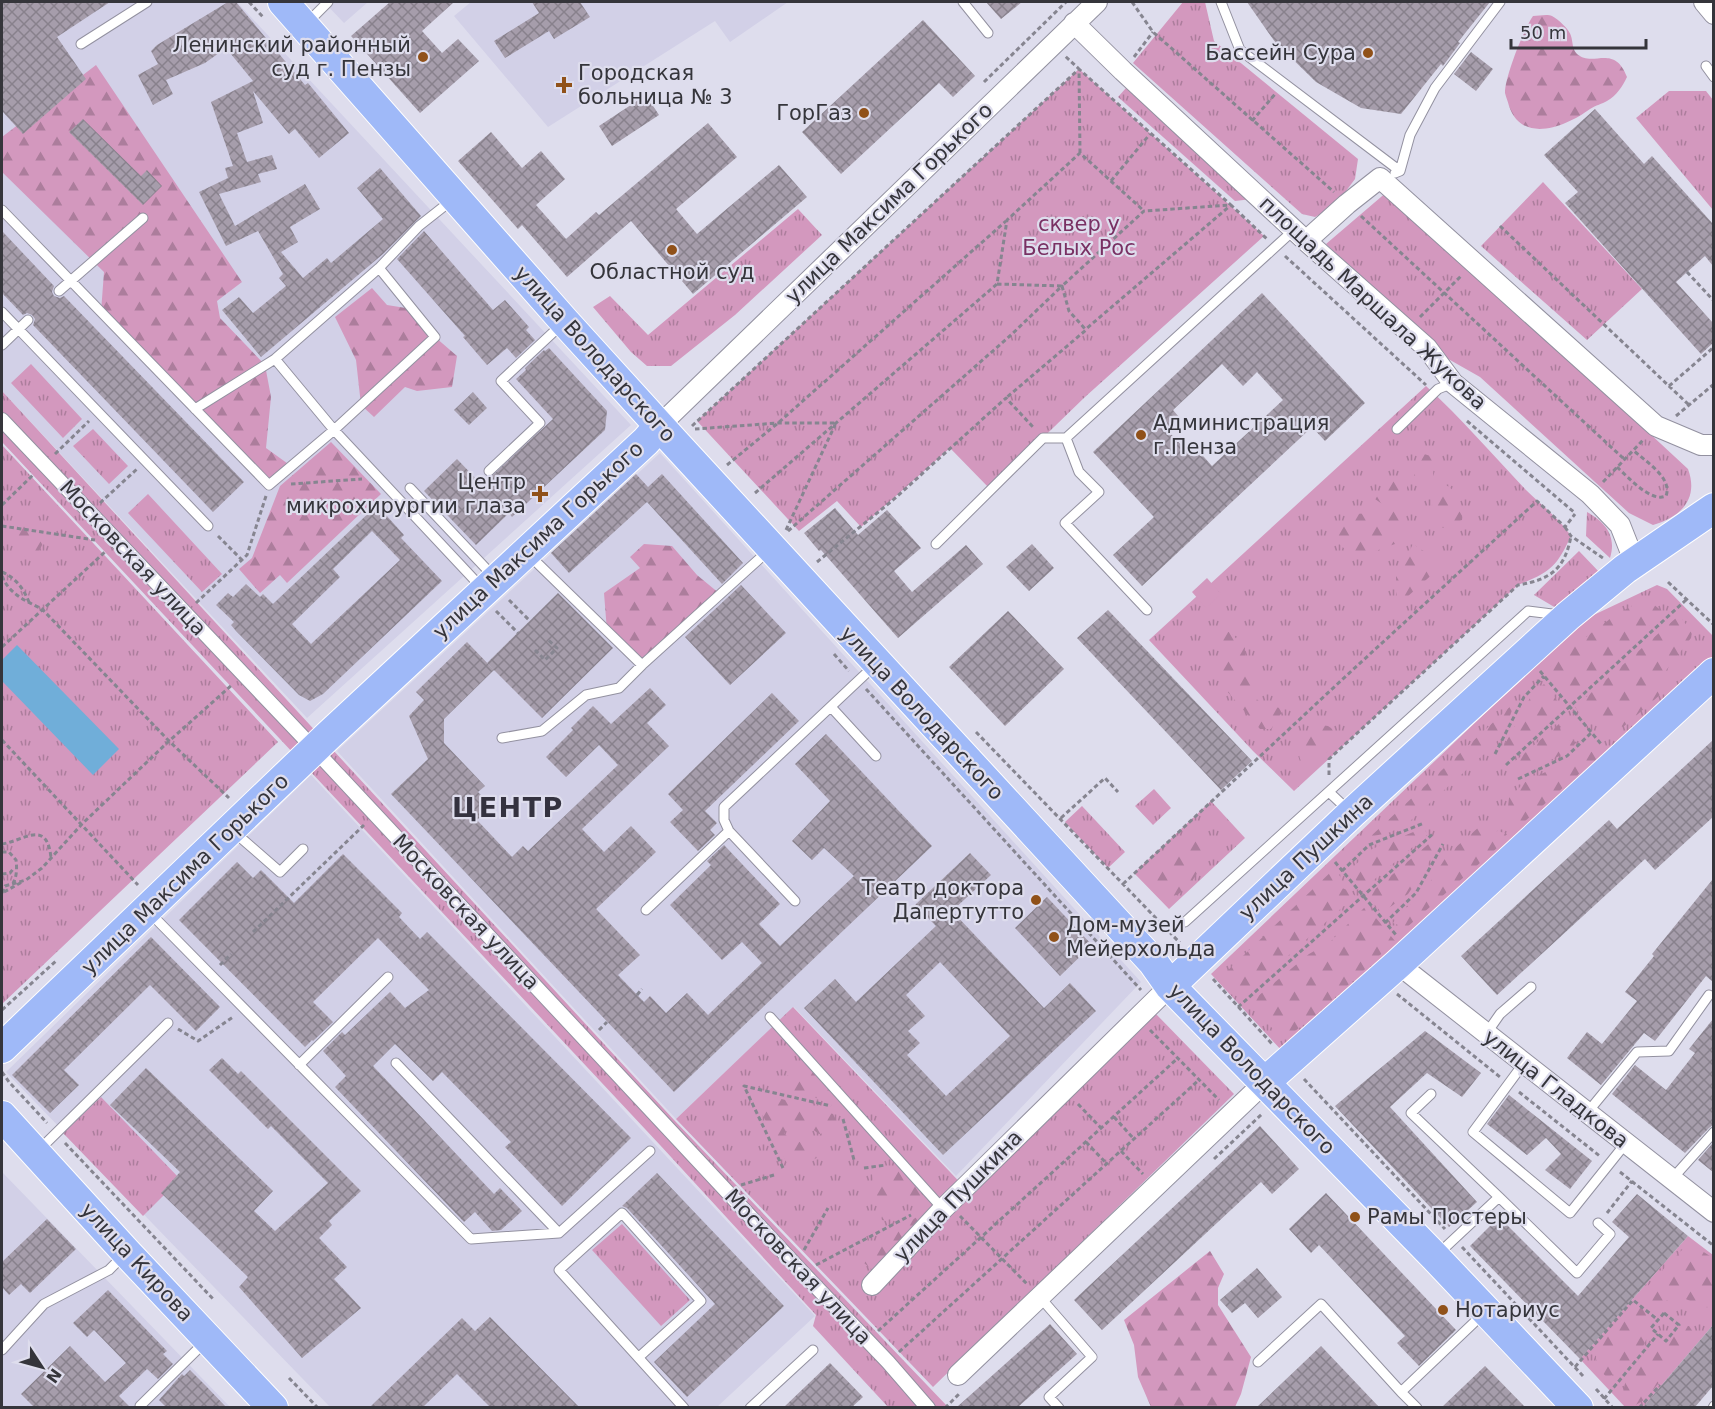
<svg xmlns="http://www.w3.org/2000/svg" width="1715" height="1409" viewBox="0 0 1715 1409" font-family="'DejaVu Sans',sans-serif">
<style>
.built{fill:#d2d0e7}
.grass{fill:url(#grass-tufts)}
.forest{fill:url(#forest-firs)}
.pitch{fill:#d398be}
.water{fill:#70aed9}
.building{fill:url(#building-cross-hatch);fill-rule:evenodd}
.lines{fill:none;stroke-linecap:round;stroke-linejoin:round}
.service-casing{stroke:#9391a0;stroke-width:11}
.pedestrian-casing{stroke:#9391a0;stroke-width:16}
.minor-casing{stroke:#9391a0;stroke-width:22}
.primary-casing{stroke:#fff;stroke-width:32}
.path{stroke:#868590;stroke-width:3;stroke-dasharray:4.5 3;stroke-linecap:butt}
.service{stroke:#fff;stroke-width:9}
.pedestrian{stroke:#fff;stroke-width:14}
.minor{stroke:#fff;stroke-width:20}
.primary{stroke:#9fb9f8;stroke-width:30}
.poi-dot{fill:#905119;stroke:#dedded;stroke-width:2}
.labels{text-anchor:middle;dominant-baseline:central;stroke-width:4.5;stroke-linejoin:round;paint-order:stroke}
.poi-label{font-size:21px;fill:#35353b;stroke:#dedded;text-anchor:end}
.street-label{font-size:21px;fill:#35353b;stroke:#dedded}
.park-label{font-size:21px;fill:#793063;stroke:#dedded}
.district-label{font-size:27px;font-weight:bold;letter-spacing:1.5px;fill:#34323f;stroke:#dedded}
</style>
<defs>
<pattern id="grass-tufts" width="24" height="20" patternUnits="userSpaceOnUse" patternTransform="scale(1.5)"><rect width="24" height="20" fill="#d398be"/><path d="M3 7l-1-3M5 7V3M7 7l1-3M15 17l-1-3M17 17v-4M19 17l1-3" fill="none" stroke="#ac7d9c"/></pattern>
<pattern id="forest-firs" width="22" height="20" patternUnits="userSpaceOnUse" patternTransform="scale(1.5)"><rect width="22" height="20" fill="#d398be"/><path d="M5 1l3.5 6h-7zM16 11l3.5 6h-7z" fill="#ac7d9c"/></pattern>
<pattern id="building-cross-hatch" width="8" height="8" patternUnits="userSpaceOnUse" patternTransform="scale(1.5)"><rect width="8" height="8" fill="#a69dab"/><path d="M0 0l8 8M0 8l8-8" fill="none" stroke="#88818c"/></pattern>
</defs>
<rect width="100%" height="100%" fill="#dedded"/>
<path class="built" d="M2,2h235l394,423 -324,293 -305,-327z
M324,2h44l-24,21z
M471,2h317l-58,40 -15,-21 -167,106 -94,-111z
M660,453l481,529 -185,194 -162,-169 -118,112 -339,-368z
M311,775l504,541 -98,91h-387l-324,-335z
M2,1172l228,235h-228z"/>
<path class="grass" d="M1183,2h22l9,39 144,118 -3,20 -21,28 -19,10 -13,-3 -169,-151z
M1079,69l185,167 -179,161 -95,92 -40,-41 -89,79 -24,-26 -38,30 -102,-110z
M1126,88l126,111 -17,2 -117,-104z
M1669,91h37l7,9v110l-77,-92z
M1543,182l99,107 -55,51 -106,-94z
M1388,191l300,278c11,30 -7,48 -35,56l-24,-12 -149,-136 -37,-21 -117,-112z
M798,209l24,26 -87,80 -64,51h-24l-16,-14 -38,-45 17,-11 38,39z
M31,364l51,55 -19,19 -52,-55z
M1426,386c35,32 67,69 100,104 15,15 33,28 45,46 -15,32 -21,36 -53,49l-224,206 -41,-40 -104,-111z
M2,391l673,730 273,286h-60l-75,-81 3,-11 -156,-170 -658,-703z
M93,429l35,37 -19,18 -36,-38z
M2,445l276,297 -276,262z
M148,494l74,80 -20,18 -74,-79z
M1587,512c18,10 30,24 23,46l-24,-22z
M1579,551l23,24 -46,33 -22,-13z
M1657,585l10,4 46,47v23l-430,393 -72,-78 372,-354z
M1154,789l17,19 -18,17 -18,-19z
M1211,801l34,37 -76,71 -35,-36z
M1082,806l43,46 -17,16 -43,-46z
M793,1007l178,187 185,-180 78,80 -301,293 -257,-268z
M101,1097l79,82 -37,37 -80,-83z
M622,1224l68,76 -29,26 -69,-76z
M1688,1236l25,19v70l-70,82h-18l-45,-48z"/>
<path class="forest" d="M1533,16c6,0 14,-2 19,0 6,3 18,14 19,20 2,6 1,13 6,18 16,14 37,-11 50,23 -5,10 -10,18 -20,24 -5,3 -11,4 -17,8 -23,17 -68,36 -81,-3 -1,-4 -3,-9 -4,-13 0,-17 19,-64 28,-77z
M96,65l146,217 -25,19 3,17 45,47 6,32 -5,51 25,18 -22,19 -168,-173 3,-40 -102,-100v-35z
M372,288l15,17 25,4 23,28 22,19 -5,31 -35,4 -12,-4 -31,30 -13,-12 -5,-45 -21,-43z
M331,442l50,52 -94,89 -7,-8 -20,18 -21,-24 13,-11 28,-72z
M1424,454l10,3 -1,20 -16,6 -5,-3z
M1401,475l7,10 -6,15 3,22 -10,22c-28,9 -41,21 -61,-7l18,-23 25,-1 8,2 3,-7 -13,-9 5,-8z
M1444,484c14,7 20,21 18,36l-19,8c-14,-8 -11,-26 -10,-41z
M25,514l13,11 6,12c-2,12 -6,18 -18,21l-8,-9 -6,-13 6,-11 1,-8z
M644,544l28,2 25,29 23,19 -78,71 -35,-34 -3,-38 36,-25 -10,-11z
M1413,544l23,15v12l-39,35 -1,-29z
M1646,601l6,2 12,10 -88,78c-14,4 -21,-12 -29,-22 22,-18 74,-64 99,-68z
M1676,618h5l11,14 -1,6 -27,35 -3,21 -38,33c-14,-7 -28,-16 -43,-13l-5,-7z
M1222,632h8l15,16c-1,13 5,18 13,26l1,13 -4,10c8,11 17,8 29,12l-13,20h-11l-41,-47c5,-16 11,-26 -4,-39z
M1544,684l18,23 -51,49 -10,-5 29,-53z
M1515,702l-8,22 -12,20 -86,78 -18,10 -21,5z
M1314,724l14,2 6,4c-1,20 -11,31 -31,35 -10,-16 0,-29 11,-41z
M1559,724l4,15 14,3 -13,12 -43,19 -8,-10z
M1586,747l12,10 -83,73 -8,-14 2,-18 16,-16 47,-23z
M1479,827l7,5 12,-1 9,3 -10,14 -91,80 -13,-5 8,-11 20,-16 27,-42z
M1423,828l5,6 -65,55 -14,-18 23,-22z
M1192,835l12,14c-1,4 -1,10 -2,14 -4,12 -22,39 -37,33 -6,-2 -14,-10 -19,-15l32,-44z
M1432,841l5,6 -13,24 -16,23 -26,19 -15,-17z
M1335,868l6,10 1,10 8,3 5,5 -112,100 -12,-10 -8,-11z
M1366,906l29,35 -81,76 -30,22 -16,-15 -17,-22 58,-48 21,-12z
M801,1065l9,5 26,27 -8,4 -55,-14z
M751,1092l52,12 30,10 4,8 -3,10 -15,2 -16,-12 -12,-2 -7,14c13,10 26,8 38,19 -9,11 -22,9 -35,10z
M900,1167l25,31 -4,2 -5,-1 -8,4 -8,-8 -6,4 -5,7 1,10 -3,5 -5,-1 -10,-46z
M926,1211l6,2 -58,58 -10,-8 7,-13 13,-6 5,-9z
M1690,1246l6,1 17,11v48c-20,7 -23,-19 -51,-3 -14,9 -11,22 -16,37 -6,16 -23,33 -39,37 -12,-10 -14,-19 -7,-33l52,-63 30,-31z
M1210,1251l14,23 -6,14v17l33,52 -10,37 -6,13h-84l-13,-30 -4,-32 -10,-25z
M1684,1326h5l6,9 -4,11 -47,54 -10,6c-27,-12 7,-52 21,-63l10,1z"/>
<path class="pitch" d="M1207,578l14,16 -15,14 -14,-16z"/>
<path class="water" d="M17,645l102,104 -26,26 -91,-94v-21z"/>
<path class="building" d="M2,2h108l-53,35 29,42 -63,55 -21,-23z
M228,2h8l69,83 3,-2 41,50 -30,25 -24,-29 -6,5 -36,-43 10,32 -26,10 10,29 25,-7 5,14 -19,5 3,8 -42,12 16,32 70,-42 15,25 -30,18 8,15 -17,10 22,26 24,-20 4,5 52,-44 -26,-31 23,-20 41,48 -38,38 -122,103 -39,-47 17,-13 14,16 33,-27 -7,-8 4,-4 -25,-43 -32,15 -27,-54 29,-14 -3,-10 8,-2 -22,-64 42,-21 -27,-33 -21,15 -39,17 7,14 -20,11 -15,-30 20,-11 -7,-13 6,-6z
M390,2h64l-32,29 20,22 16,-14 21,22 -59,52 -69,-77z
M532,2h48l10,15 -36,22 -5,-8 -44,27 -11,-17 45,-28z
M986,2h36l-21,17z
M1247,2h243l-32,40 2,1 -17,23 -2,-2 -40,50 -40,-6 -45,-26 -41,-40z
M923,20l52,56 -22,21 -14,-14 -98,91 -39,-42z
M1471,52l22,17 -17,22 -22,-17z
M646,95l13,20 -47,31 -13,-20z
M1595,109l49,55 8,-8 61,68v42l-8,-10 -29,26 37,41v20l-12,11 -136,-151 13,-11 -34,-37z
M83,119l58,57 6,-6 15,16 -19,19 -74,-73z
M708,123l29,34 -61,52 21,25 82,-69 28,32 -114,97 -62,-73 -64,56 -45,-52 -4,4 -60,-68 33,-29 31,36 19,-17 24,28 -29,26 30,34 30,-27 3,3z
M2,231l52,55 -2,6 2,4 6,2 4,-2 180,186 -31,30 -180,-187 2,-6 -3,-4 -5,-2 -4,2 -21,-22z
M424,231l69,79 12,-10 24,27 -3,3 9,10 -19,18 -9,-10 -20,17 -24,-28 2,-1 -68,-77z
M1262,293l103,110 -40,38 -13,-14 -170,159 -29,-31 41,-38 -61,-65zM1222,364l21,22 14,-14 26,28 -71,66 -16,-18 -6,6 -24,-25 13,-12 -6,-7z
M549,348l58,63 -2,19 -93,87 -3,-4 -33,32 -52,-54 33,-32 25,26 71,-66 -37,-40 10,-9 -1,-2 19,-18 1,1z
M473,392l14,16 -18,17 -15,-15z
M636,474l12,13 14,-13 81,89 -21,21 -75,-82 -78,71 -18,-20z
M377,505l27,30 -3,3 41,43 -119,113 -13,7 -11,-6 -63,-64 -5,-6 3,-3 -18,-17 12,-12 5,4 13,-13 14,13 3,-3 10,10zM372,531l28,29 -89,84 -19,-20 48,-47 -7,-8z
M835,508l23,27 29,-25 34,38 -27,23 18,21 54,-47 17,19 -85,74 -77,-88 -2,1 -15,-18z
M1032,544l22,24 -25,23 -23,-24z
M741,585l45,48 -56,52 -45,-48z
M558,593l55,55 -71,70 -55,-55z
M1108,610l144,151 -31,29 -144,-152z
M1008,611l56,58 -59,57 -56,-59z
M467,642l27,28 -50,49v24l41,43 -7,6 5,5 -4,4 9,9 -11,10 35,37 11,-11 5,5 90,-86 -19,-20 -33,32 -20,-20 27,-27 -2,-2 22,-22 18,18 39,-36 16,17 -19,18 22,23 -87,83 22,23 27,-26 25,26 -60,57 44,46 -22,20 26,27 6,-6 16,17 21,-20 21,22 54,-52 -20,-21 -20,18 -52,-55 41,-40 -4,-4 17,-16 56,59 -21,20 21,22 74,-70 -30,-28 -12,12 -20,-19 38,-40 -35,-37 31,-30 106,112 -258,246 -283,-298 37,-35 -19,-43 15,-16 -8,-8z
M772,693l27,28 -94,90 12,12 -7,7 5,5 -17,16 -28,-29 13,-12 -15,-16z
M1713,740v77l-58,53 -10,-11 -148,136 -36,-39 148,-136 8,9z
M970,853l21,22 -39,36 92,97 26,-25 26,28 -153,144 -139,-147 31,-29 21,23 80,-76 -21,-21zM940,962l70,74 -64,60 -39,-41 13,-12 -12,-12 17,-15 -19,-21z
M343,854l59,59 -3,4 21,22 7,-7 204,206 -69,68 -57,-59 6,-5 -69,-70 -9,9 -38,-37 -22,22 121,128 6,-6 22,23 -21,19 -9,1 -17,-19 -11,10 -129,-135 11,-11 -23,-25 19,-19 3,3 45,-43 15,16 24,-18 -51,-52 -65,64 20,20 -20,19 -1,-1 -7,7 -126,-127 58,-58 16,16 8,-8 33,33z
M1713,879v103l-7,-6 -51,65 -11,-8 -43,52 -34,-27 20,-26 15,12 35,-43 -12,-9 29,-36 -2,-2z
M1047,897l45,48 -32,31 -45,-48z
M151,937l69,70 -24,24 -46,-46 -86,85 15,15 -29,28 -38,-38z
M1713,1019v106l-4,3 -24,25 -73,-59 23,-29 31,25 29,-37 -6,-4z
M1425,1031l56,42 -19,24 -35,-24 -37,34 87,95 -28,25 -114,-121z
M222,1058l16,16 3,-3 120,120 -32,30 3,4 -13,13 28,29 -13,12 27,29 -59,50 -63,-71 9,-10 -87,-84 19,-21 -70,-67 36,-37 127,123 -19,20 21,20 53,-48 -57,-57 -3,3 -59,-59z
M1509,1095l83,66 -22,28 -25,-19 16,-16 -15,-16 -19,17 -40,-31z
M1260,1126l39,43 -27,25 -11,-12 -159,148 -28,-30z
M1713,1143v29l-15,-12z
M657,1173l127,133 -97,91 -33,-35 61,-58 -88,-96 -5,-2z
M1326,1193l130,137 -37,36 -22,-23 8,-7 -86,-91 -8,8 -22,-24z
M1637,1194l51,42 -108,123 -110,-113 29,-29 79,79 51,-59 -17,-15z
M47,1219l29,30 -46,44 -9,-9 -12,11 -7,-8v-25z
M1257,1268l25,29 -24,21 -13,-15 -13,10 -12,-13z
M108,1290l59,61 -4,3 10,10 -15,15 -11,-10 -28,27 11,11h-96l-13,-13 49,-48 35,36 21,-19 -32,-33 -7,7 -14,-14z
M490,1317l89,90h-89l-33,-33 -34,33h-53l92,-89 13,13z
M1050,1324l27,30 -59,53h-61z
M1713,1325v61l-18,21h-52z
M1321,1346l58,61h-122z
M830,1363l33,34 -11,10h-68z
M1485,1366l40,41h-83z
M190,1370l16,16 20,21h-60l-7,-7 23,-26 2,2z"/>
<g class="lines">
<defs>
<path id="service" d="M963,2l25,31
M1221,2l19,48 160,121
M306,24l22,-22
M81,44l66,-42
M1706,66l8,11
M1395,173l5,-2 10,-36 25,-47 65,-86
M2,210l267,275 65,-55 101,-93 -56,-69 40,-42 33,-26
M59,291l84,-73
M2,312l206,214
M2,345l26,-25
M275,359l59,71 148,158
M195,409l80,-50 104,-91
M1397,429l41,-40 15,-6
M1066,438l13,34 20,20 -34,31 82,87
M489,471l51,-48 -39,-42 60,-56
M410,488l84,89
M936,544l107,-106h23l229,-209
M529,555l113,110 126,-114
M831,707l45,49
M502,738l40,-7 44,-36 33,-7 23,-23
M1329,792l19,18
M233,831l47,41 23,-23
M795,901l-66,-70 -5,-11v-13l151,-142
M646,910l83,-79
M150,913l321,326 88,-6 91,-82
M1185,922l343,-311 32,4
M770,1017l173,192
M1486,1034l14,-20 31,-27
M396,1063l163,170
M1524,1063l-51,69 97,81 56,-70
M299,1065l89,-88
M1431,1094l-20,19 88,84
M1587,1113l50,-61 32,-1 40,-56
M40,1149l128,-126
M1672,1179l42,-47
M1437,1255l62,-58 78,76 33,-39 -12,-11
M1039,1296l53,61 -43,40 10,11
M2,1350l42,-46 65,-34 14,-14
M639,1357l62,-56 -79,-88 -63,57 125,138
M1258,1362l63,-58 80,88
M142,1408l-2,-2 64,-63
M750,1408l63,-58
M1417,1408l-16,-16 82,-78
M1713,1408l1,-2"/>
<path id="pedestrian" d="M2,420l298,314 503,539 85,89 40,46"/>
<path id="minor" d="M1704,2l10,12
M1074,23l49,48 183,170 121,107 26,35 137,111 30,31 15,38
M1306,241l41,-37 33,-26 276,248 45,19h13
M659,426l438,-424
M1398,964l316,248
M872,1285l71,-76 227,-223
M958,1375l307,-293"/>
<path id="primary" d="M283,2l282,320 110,121 478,519 17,24 265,271 143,151
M1170,986l182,-173 216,-197 57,-47 89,-61
M2,1048l327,-313 317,-294 13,-15
M1265,1082l133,-118 316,-291
M2,1116l124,136 147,156"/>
</defs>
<use href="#service" class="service-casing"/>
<use href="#pedestrian" class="pedestrian-casing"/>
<use href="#minor" class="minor-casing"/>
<use href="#primary" class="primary-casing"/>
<path class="path" d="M249,2l14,15
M1132,2l21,30 181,160
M1134,57l19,-25
M984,82l82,-80
M1252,121l24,-28
M1080,153l-1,-84 152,136 -145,124
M1111,181l39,-47
M1361,216l263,243
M1500,226l189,179
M1285,256l141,129
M1687,272l27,29
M997,284l65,2 82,-75 87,-6 36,34
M1420,317l42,-42
M1669,386l45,-39
M1676,416l38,-32
M1467,421l108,92
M692,426l387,-357 -14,-13
M695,429l83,-6h57
M55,454l34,-33
M727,465l51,-42 228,-202
M1617,467c11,10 34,36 49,29 7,-18 -21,-35 -33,-46
M1603,482l41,-43
M291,484l71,-5
M755,493l242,-209 10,-64 73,-67 64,58
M100,503l37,-34
M2,505l31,-30
M2,526l93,14
M1565,527l6,9 32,22
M786,530l49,-105
M788,531l223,-196 51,-49 7,25 17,19 -80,68
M218,536l24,24
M817,562l76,-62 113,-102 28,30
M2,572c14,6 21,16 27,30
M2,576c7,18 24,25 40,33l127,132 60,57
M1668,582l46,43
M509,600l21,21
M196,603l51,-48 19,-59
M496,611l22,22
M2,647l104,-96
M535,650l10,10 12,-12 -10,-9
M834,654l15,17
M1540,671l61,73
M866,689l275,301
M976,732l204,211
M2,740l136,145
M1495,754l29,-57 20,-21
M1506,765l181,-166
M1329,775v-16l189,-174c32,-5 47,-16 53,-49
M1518,779l49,-23 24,-23
M1061,818l44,-40 13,14
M2,844c22,-3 45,-26 49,14
M2,852h7l7,8c1,7 1,17 -3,23
M1335,862l61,73
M1342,871l27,-26 55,-22
M2,874l8,-1 4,-5
M1123,884l223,-208 191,-175 28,26 10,-13
M4,892l18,-10
M2,893l3,-7 21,-6 16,-12 40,-44 87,-83 64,-57
M1385,923l31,-30 27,-49
M253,932l111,-107
M220,965l11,-11
M1213,979l60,66
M1397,994l103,83
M637,995l5,-6
M1238,1007l196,-174
M2,1010l54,-49
M178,1029l20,12 35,-24
M599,1030l8,-8
M1150,1030l69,70
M2,1072l7,10 38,41
M1304,1079l141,150
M1519,1092l82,65
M1078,1104l23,24
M1114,1117l20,22
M843,1119l11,41
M1086,1142l21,22
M65,1143l149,157
M1121,1151l22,23
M1214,1159l48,-45
M783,1168l-39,-82 87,20
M864,1168l22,-3
M1620,1172l94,74
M741,1185l33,-10
M1607,1213l25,-32
M960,1216l67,68
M1462,1247l121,129
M804,1250l24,-42
M816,1265l95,-50
M1664,1313l15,12 -13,16 -15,-13z
M878,1331l300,-273
M899,1352l301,-273
M1575,1367l58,-67 25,20
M289,1378l29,30
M1596,1389l17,19
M1604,1399l54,-65
M945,1408l15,-15
M1639,1408l21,-23"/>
<use href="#service" class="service"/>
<use href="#pedestrian" class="pedestrian"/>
<use href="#minor" class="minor"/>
<use href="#primary" class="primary"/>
</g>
<g class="poi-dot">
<circle cx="1368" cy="53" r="6"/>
<circle cx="423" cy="57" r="6"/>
<path d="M561 76h6v6h6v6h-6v6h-6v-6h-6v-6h6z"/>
<circle cx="864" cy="113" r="6"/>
<circle cx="672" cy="250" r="6"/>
<circle cx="1141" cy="435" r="6"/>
<path d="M537 485h6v6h6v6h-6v6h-6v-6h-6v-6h6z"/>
<circle cx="1036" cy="900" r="6"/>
<circle cx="1054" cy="937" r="6"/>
<circle cx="1355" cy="1217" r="6"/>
<circle cx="1443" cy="1310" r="6"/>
</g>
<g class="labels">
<g class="poi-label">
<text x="411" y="45">Ленинский районный<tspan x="411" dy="24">суд г. Пензы</tspan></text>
<text x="1356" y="53">Бассейн Сура</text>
<text x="578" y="73" text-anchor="start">Городская<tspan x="578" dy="24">больница № 3</tspan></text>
<text x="852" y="113">ГорГаз</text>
<text x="672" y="272" text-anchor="middle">Областной суд</text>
<text x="1153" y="423" text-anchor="start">Администрация<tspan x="1153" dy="24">г.Пенза</tspan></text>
<text x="526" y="482">Центр<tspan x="526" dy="24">микрохирургии глаза</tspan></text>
<text x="1024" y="888">Театр доктора<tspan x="1024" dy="24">Дапертутто</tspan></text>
<text x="1066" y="925" text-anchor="start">Дом-музей<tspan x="1066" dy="24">Мейерхольда</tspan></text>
<text x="1367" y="1217" text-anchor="start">Рамы Постеры</text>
<text x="1455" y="1310" text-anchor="start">Нотариус</text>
</g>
<g class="street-label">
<text transform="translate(889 203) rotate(-44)">улица Максима Горького</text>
<text transform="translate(1373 303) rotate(43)">площадь Маршала Жукова</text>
<text transform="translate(595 354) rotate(48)">улица Володарского</text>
<text transform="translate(538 540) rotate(-43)">улица Максима Горького</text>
<text transform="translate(133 558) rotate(47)">Московская улица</text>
<text transform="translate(922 713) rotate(47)">улица Володарского</text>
<text transform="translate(1306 857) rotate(-43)">улица Пушкина</text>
<text transform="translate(185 874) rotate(-44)">улица Максима Горького</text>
<text transform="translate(466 912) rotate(47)">Московская улица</text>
<text transform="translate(1252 1069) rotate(46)">улица Володарского</text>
<text transform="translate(1556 1089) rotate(38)">улица Гладкова</text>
<text transform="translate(958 1196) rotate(-46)">улица Пушкина</text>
<text transform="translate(137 1262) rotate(47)">улица Кирова</text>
<text transform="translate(798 1267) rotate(47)">Московская улица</text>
</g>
<g class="park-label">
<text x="1079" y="224">сквер у<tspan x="1079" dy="24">Белых Рос</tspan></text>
</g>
<g class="district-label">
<text x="508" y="807">ЦЕНТР</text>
</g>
</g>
<rect width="1715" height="1409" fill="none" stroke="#35353b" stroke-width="6"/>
<g transform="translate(42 1367) rotate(126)" stroke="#dedded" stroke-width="4.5" paint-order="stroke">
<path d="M0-4.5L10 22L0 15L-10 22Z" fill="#35353b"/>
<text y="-9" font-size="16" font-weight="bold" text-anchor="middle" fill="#35353b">N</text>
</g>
<path d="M1511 39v9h135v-9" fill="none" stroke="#35353b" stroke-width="3"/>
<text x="1520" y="39" font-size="18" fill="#35353b" stroke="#dedded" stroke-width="4.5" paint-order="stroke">50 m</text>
</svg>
